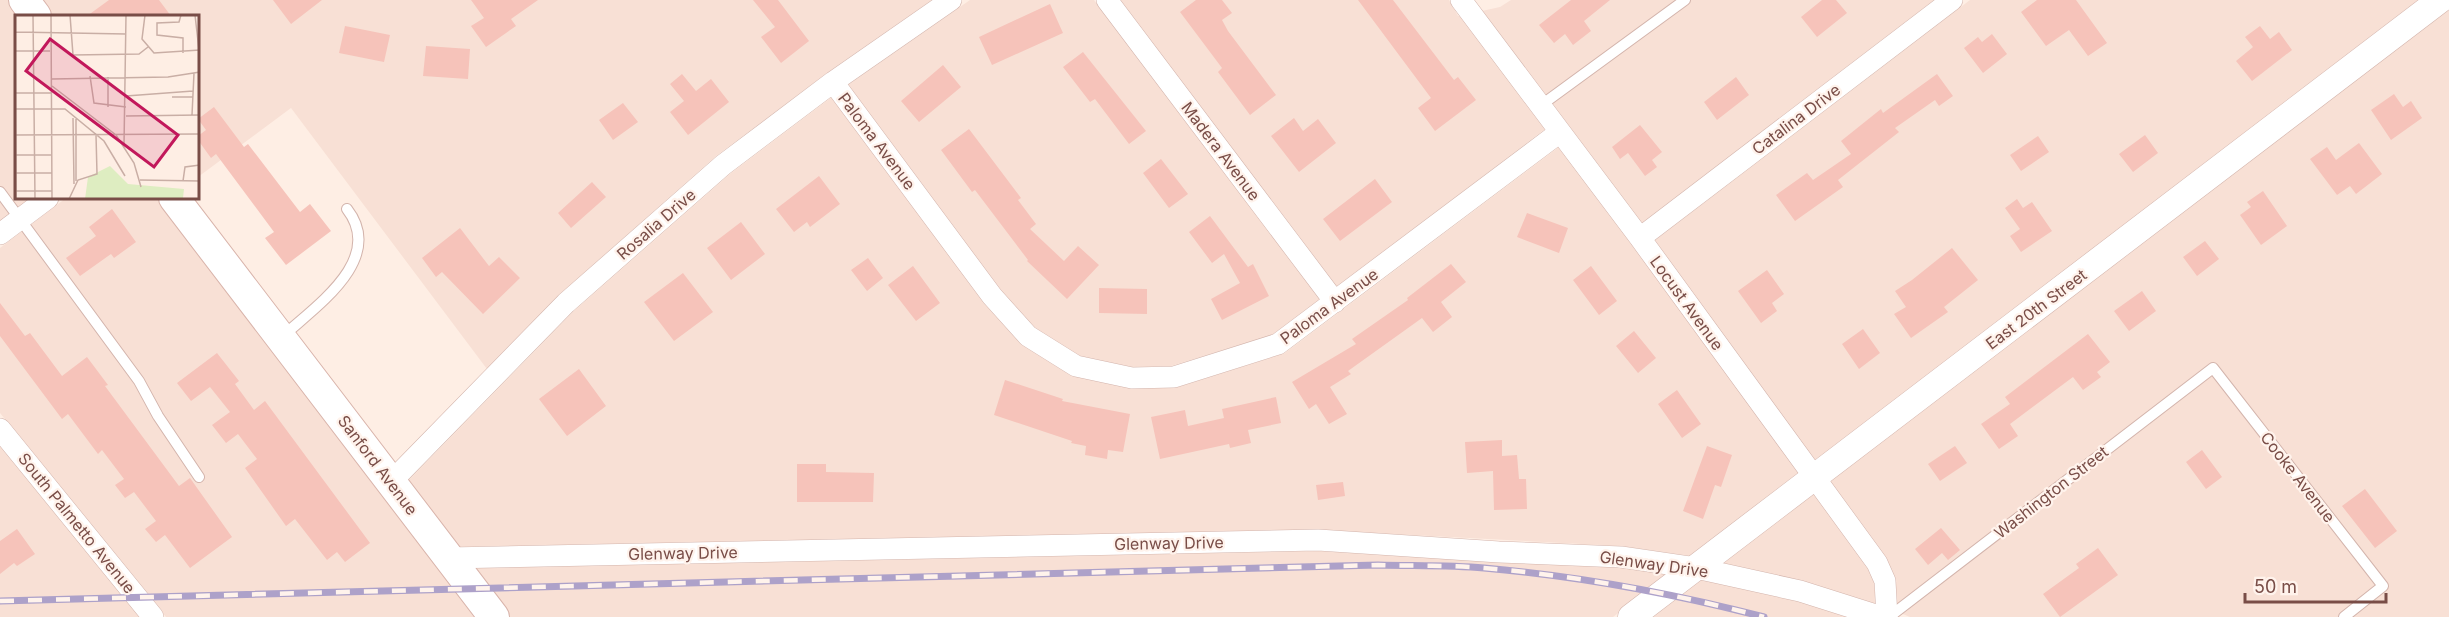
<svg xmlns="http://www.w3.org/2000/svg" width="2449" height="617" viewBox="0 0 2449 617" font-family="Inter,sans-serif">
<style>
.residential{fill:#f8e0d5}
.building{fill:#f6c3ba}
.lines{fill:none;stroke-linecap:round;stroke-linejoin:round}
.service-casing{stroke:#d3b4ac;stroke-width:12}
.minor-casing{stroke:#d3b4ac;stroke-width:22}
.tertiary-casing{stroke:#d3b4ac;stroke-width:27}
.secondary-casing{stroke:#d9b4ab;stroke-width:32}
.service{stroke:#fff;stroke-width:10}
.minor{stroke:#fff;stroke-width:21}
.tertiary{stroke:#fff;stroke-width:26}
.secondary{stroke:#fff;stroke-width:30}
.rail-casing{stroke:#ada1c9;stroke-width:7}
.rail{stroke:#fff3ec;stroke-width:4.5;stroke-dasharray:14;stroke-linecap:butt}
.labels{text-anchor:middle;dominant-baseline:central;stroke-width:4.5;stroke-linejoin:round;paint-order:stroke}
.street-label{font-size:16px;fill:#794d47;stroke:#fff3ec}
.inset-road{fill:none;stroke:#c9aea5;stroke-width:1.5}
.view{fill:#c2185b;fill-opacity:0.15;stroke:#c2185b;stroke-width:3}
.inset-edge{fill:none;stroke:#794d47;stroke-width:3}
</style>
<rect width="100%" height="100%" fill="#feeee4"/>
<path class="residential" d="M0,0h11l13,16h-8v182h14l-30,23z
M36,0h896l-98,68 -118,88 -157,139 -72,74 -196,-261 -93,69v-161h-150z
M970,0h124l227,299 -49,36 -101,31 -39,1 -54,-11 -44,-28 -34,-38 -152,-205z
M1119,0h330l9,16h3l84,113 -209,159z
M1511,0h423l-293,224 -159,-213 18,-4z
M1970,0h452l-606,463 -162,-222z
M2449,7v610h-539l-12,-5 -69,-131z
M832,97l192,248 154,42 107,-34 274,-206 74,97 167,231 -108,81 -72,-10 -303,-16 -865,17 -47,-63 169,-173 156,-137z
M66,198h96l320,419h-316l-166,-204v-165z
M0,445l141,172h-141z
M1813,492l56,76 5,14 2,22 -75,-23 -80,-18z
M1319,551l180,11 122,5 48,7 -56,43h-1107l-38,-49z
M1699,579l100,22 50,16h-200z"/>
<path class="building" d="M109,0h50l12,16h-84z
M273,0h49l-31,24z
M471,0h67l-27,19 5,7 -30,21 -15,-21 13,-8z
M753,0h25l31,41 -28,22 -20,-26 14,-10z
M1196,0h26l10,13 -10,7 6,11 48,64 -26,20 -32,-43 4,-4 -42,-56z
M1358,0h35l61,80 4,-3 18,23 -41,31 -17,-23 13,-10z
M1571,0h39l-26,21 7,10 -18,14 -8,-11 -11,9 -15,-18z
M1822,0h14l11,13 -30,24 -16,-20z
M2037,0h39l31,43 -19,13 -19,-26 -23,16 -25,-34z
M1050,4l13,29 -71,32 -13,-28z
M345,26l45,9 -6,27 -45,-9z
M2260,26l10,13 9,-7 13,18 -40,31 -16,-20 17,-14 -8,-10z
M1992,34l15,20 -24,19 -19,-25 14,-11 4,5z
M426,46l44,3 -2,30 -45,-3z
M1083,52l63,79 -17,13 -34,-45 -5,3 -27,-35z
M943,65l18,22 -42,35 -18,-21z
M682,74l14,17 15,-12 18,23 -41,33 -18,-23 14,-11 -14,-17z
M1937,74l16,22 -14,10 -4,-6 -40,28 4,4 -61,48 5,7 -48,34 -19,-26 31,-22 6,7 38,-26 -10,-13 40,-32 2,4z
M1736,77l13,18 -32,25 -13,-18z
M2394,94l9,13 8,-6 11,17 -31,22 -20,-30z
M623,103l15,19 -25,18 -14,-20z
M214,107l30,40 4,-3 52,68 10,-8 21,27 -45,34 -21,-27 9,-6 -58,-78 -5,4 -13,-18v-4l8,-6 -8,-11z
M1294,118l9,13 15,-12 18,24 -37,29 -28,-36z
M1640,125l22,27 -10,8 5,7 -12,9 -17,-23 -8,6 -8,-12z
M969,129l52,69 -3,2 18,24 -6,5 34,32 14,-15 21,19 -32,34 -40,-38 1,-1 -53,-70 -3,2 -31,-42z
M2145,135l13,18 -25,19 -14,-18z
M2038,136l11,16 -28,19 -11,-16z
M2359,143l23,31 -26,20 -6,-8 -13,9 -27,-36 17,-12 9,13z
M1161,159l27,35 -19,14 -26,-35z
M819,176l21,28 -30,23 -3,-5 -13,10 -18,-23z
M1375,179l17,23 -52,39 -17,-22z
M592,182l14,15 -35,31 -13,-15z
M2263,191l24,35 -26,19 -21,-30 11,-8 -4,-5z
M2017,199l6,9 9,-6 20,29 -31,21 -11,-16 10,-7 -15,-21z
M112,209l24,33 -22,16 -3,-4 -31,22 -14,-18 30,-22 -7,-9z
M1527,213l41,15 -9,25 -42,-16z
M1210,216l38,51 5,-3 16,32 -47,24 -11,-21 29,-16 -16,-29 -12,9 -23,-31z
M741,222l24,32 -34,26 -24,-32z
M460,228l29,38 10,-9 21,21 -37,36 -41,-42 -6,5 -14,-19z
M2205,241l14,18 -22,17 -14,-19z
M1952,248l26,32 -34,27 4,5 -37,26 -17,-24 12,-7 -11,-16 17,-11z
M868,258l15,20 -16,13 -16,-21z
M1451,264l15,18 -25,20 11,15 -19,15 -11,-14 -74,53 3,3 -21,13 17,27 -18,10 -13,-20 -7,5 -17,-27 64,-38 -4,-5 56,-39 -1,-2z
M913,266l27,37 -24,18 -28,-36z
M1591,266l26,35 -18,14 -26,-35z
M1767,270l17,24 -12,9 5,8 -16,12 -23,-32z
M683,273l30,39 -39,29 -30,-39z
M1099,288l48,1v25l-48,-1z
M2142,291l14,20 -27,20 -15,-20z
M0,303l25,33 5,-3 32,43 25,-19 21,28 -3,1 74,100 11,-8 42,59 -42,31 -25,-33 -9,7 -11,-13 11,-8 -22,-29 -9,6 -10,-13 9,-6 -22,-29 -4,4 -30,-40 -6,5 -62,-83z
M1863,329l17,24 -21,16 -17,-25z
M1634,331l22,27 -18,15 -22,-27z
M2088,334l22,28 -13,10 4,5 -18,13 -10,-13 -63,47 8,12 -19,13 -18,-25 29,-20 -5,-7z
M217,353l22,28 -4,3 19,26 11,-9 105,142 -25,19 -8,-10 -10,8 -32,-41 -9,7 -41,-58 12,-9 -19,-25 -12,9 -14,-18 18,-13 -20,-25 -19,14 -14,-18z
M579,369l27,37 -39,30 -28,-37z
M1005,380l58,19 -1,2 68,13 -7,38 -15,-2 -1,9 -22,-4 1,-9 -15,-3 1,-2 -78,-26z
M1677,390l24,34 -19,14 -24,-34z
M1276,397l5,26 -33,7 3,13 -21,5 -1,-4 -69,15 -9,-42 34,-7 3,16 36,-8 -2,-9z
M1502,440v16l15,-1 2,24h7l1,30 -33,1 -1,-39 -26,2 -2,-31z
M1707,446l25,9 -11,32 -6,-2 -12,34 -20,-8z
M1955,446l12,17 -27,18 -12,-17z
M2202,450l20,27 -16,12 -20,-27z
M797,464h29v8l48,1 -1,29h-76z
M1343,482l2,14 -27,4 -2,-15z
M2365,489l32,42 -22,17 -33,-42z
M1941,528l19,22 -12,10 -6,-7 -14,12 -13,-16z
M17,529l18,25 -18,12 -3,-3 -14,11v-33z
M2098,548l20,27 -58,42 -17,-23 36,-26 -3,-4z"/>
<g class="lines">
<defs>
<path id="service" d="M1540,106l145,-106
M0,192l139,189 19,35 41,61
M283,336c33,-30 103,-77 64,-127
M1889,617l324,-249 170,218 -39,31"/>
<path id="minor" d="M1107,0l228,302
M1461,0l179,238 237,325 8,18 2,36
M833,82l159,214 36,40 48,30 56,12 42,-1 104,-33 282,-212
M0,234l48,-36
M1640,238l312,-238
M0,429l153,188
M391,482l175,-179 157,-138 110,-83 118,-82
M448,558l870,-18 181,12 122,5 75,11 104,23 82,26"/>
<path id="tertiary" d="M1631,617l809,-617"/>
<path id="secondary" d="M24,0l12,16
M174,198l320,419"/>
</defs>
<use href="#service" class="service-casing"/>
<use href="#minor" class="minor-casing"/>
<use href="#tertiary" class="tertiary-casing"/>
<use href="#secondary" class="secondary-casing"/>
<use href="#service" class="service"/>
<use href="#minor" class="minor"/>
<use href="#tertiary" class="tertiary"/>
<use href="#secondary" class="secondary"/>
<defs>
<path id="rail" d="M0,601l1378,-36c35,1 71,0 106,3 94,8 188,25 280,49"/>
</defs>
<use href="#rail" class="rail-casing"/>
<use href="#rail" class="rail"/>
</g>
<g class="labels">
<g class="street-label">
<text transform="translate(1796 119) rotate(-37)">Catalina Drive</text>
<text transform="translate(877 141) rotate(53)">Paloma Avenue</text>
<text transform="translate(1221 151) rotate(53)">Madera Avenue</text>
<text transform="translate(656 224) rotate(-41)">Rosalia Drive</text>
<text transform="translate(1687 303) rotate(54)">Locust Avenue</text>
<text transform="translate(1329 306) rotate(-36)">Paloma Avenue</text>
<text transform="translate(2036 309) rotate(-37)">East 20th Street</text>
<text transform="translate(378 465) rotate(53)">Sanford Avenue</text>
<text transform="translate(2298 477) rotate(52)">Cooke Avenue</text>
<text transform="translate(2051 492) rotate(-38)">Washington Street</text>
<text transform="translate(77 523) rotate(51)">South Palmetto Avenue</text>
<text transform="translate(1169 543) rotate(-1)">Glenway Drive</text>
<text transform="translate(683 553) rotate(-1)">Glenway Drive</text>
<text transform="translate(1654 564) rotate(8)">Glenway Drive</text>
</g>
</g>
<g transform="translate(15 15)">
<rect width="184" height="184" fill="#feeee4"/>
<path d="M95,151l18,18 56,5 -1,9 -98,1 3,-22z" fill="#deedc1"/>
<path class="inset-road" d="M18,0l2,184M36,0l1,184M55,0l3,40 66,-1 9,-7M130,0l-3,24 12,14 46,-3M166,0l-2,7 -22,1v12l26,3v15M180,0l4,35M0,12l1,172M0,17l111,2M0,36h35M75,61l4,27 32,4M93,62v30M37,64l116,-2 32,-5M37,71l64,49 18,28 7,24M1,78h36M111,81l67,-5M157,82h21M1,94h49l39,32 21,35M177,100l2,-42M111,101l74,-1M58,103l1,66M61,104v62M0,120l185,-1M109,130l2,-130M0,140h36M1,158h36M125,165l60,1M168,166l2,-14 15,-2M1,176h36M54,184l9,-19 19,-6 -1,-39"/>
<path class="view" d="M35,24l128,96 -24,32 -128,-96z"/>
<rect width="184" height="184" class="inset-edge"/>
</g>
<path d="M2245 593v9h141v-9" fill="none" stroke="#794d47" stroke-width="3"/>
<text x="2254" y="593" font-size="18" fill="#794d47" stroke="#fff3ec" stroke-width="4.5" paint-order="stroke">50 m</text>
</svg>
